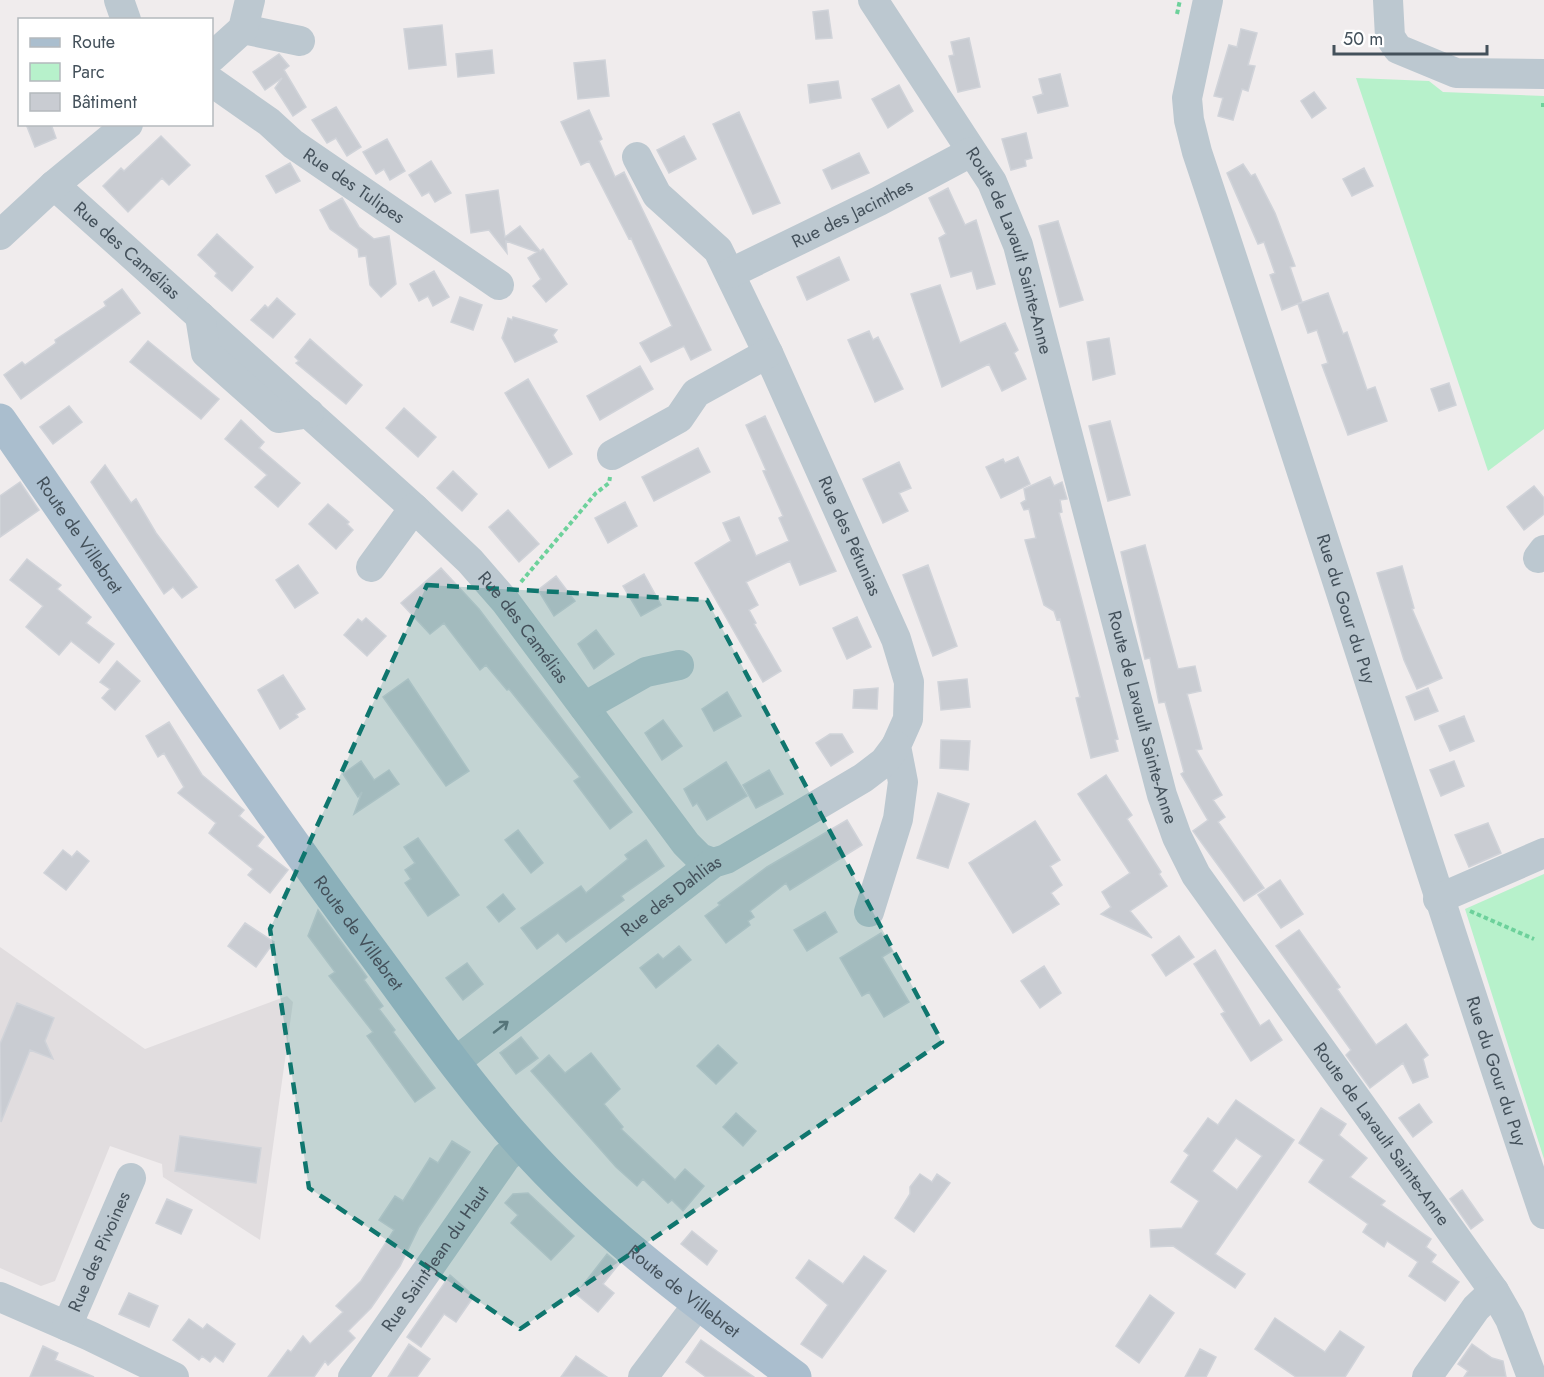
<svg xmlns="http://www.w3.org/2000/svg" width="1544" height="1377" viewBox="0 0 1544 1377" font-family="Jost,sans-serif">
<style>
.education{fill:#e1dddf}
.green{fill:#b7f1cb}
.building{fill:#c9ccd2;stroke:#d0d3d9;stroke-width:1.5;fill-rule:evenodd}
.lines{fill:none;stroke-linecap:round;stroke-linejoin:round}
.path{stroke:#6dd19b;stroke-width:4;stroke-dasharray:4.5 3;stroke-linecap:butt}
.minor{stroke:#bcc8d0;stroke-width:30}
.major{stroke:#aabece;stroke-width:33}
.oneway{stroke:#68757e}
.marked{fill:#0f766e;fill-opacity:0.2;stroke:#0f766e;stroke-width:4.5;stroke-dasharray:12 8;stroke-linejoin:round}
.labels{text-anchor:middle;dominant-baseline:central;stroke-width:5;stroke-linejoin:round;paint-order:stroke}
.street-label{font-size:18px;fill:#44515b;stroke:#fff}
</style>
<rect width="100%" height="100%" fill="#f0eced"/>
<path class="education" d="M0,947l145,102 142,-53 6,6 -33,238 -97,-63 -1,-13 -52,-18 -55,135 -14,5 -41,-18z"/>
<path class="green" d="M1356,78l73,3 14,11 101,4v333l-56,42z
M1544,874v285l-79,-250z"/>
<path class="building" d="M828,10l4,28 -16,1 -3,-27z
M442,25l4,40 -37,4 -5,-40z
M1241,29l16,4 -9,32 7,1 -7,25 -6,-2 -9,31 -15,-4 5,-18 -9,-2 15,-51 8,2z
M969,38l11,49 -22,5 -9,-36 5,-1 -3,-13z
M492,50l2,23 -36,4 -2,-23z
M279,54l10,12 -5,4 22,37 -13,9 -18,-28 7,-10 -17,12 -12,-18z
M605,60l4,36 -31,3 -4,-36z
M1060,74l8,32 -30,7 -5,-16 10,-3 -4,-15z
M838,81l3,17 -31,5 -2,-18z
M899,85l14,26 -25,17 -16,-29z
M1314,92l12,16 -14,10 -11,-17z
M336,107l25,40 -14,9 -11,-18 -9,5 -15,-23z
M589,110l13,29 -3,2 16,36 9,-5 87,178 -20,10 -7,-14 -33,16 -11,-19 32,-17 -41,-88 -2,1 -40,-78 -8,4 -20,-43z
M739,112l41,91 -27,11 -40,-90z
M26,124h25l5,14 -21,9z
M1026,133l6,25 -7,2 1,6 -15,4 -9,-31z
M161,136l29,29 -21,20 -7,-7 -34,34 -25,-26 18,-18 3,3z
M684,136l12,23 -27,14 -12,-23z
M387,139l18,32 -15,9 -6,-11 -8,5 -13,-22z
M859,153l10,20 -37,16 -9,-19z
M431,161l20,32 -16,9 -6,-10 -7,4 -13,-21z
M290,163l10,18 -24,12 -10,-17z
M1243,164l8,12 4,-2 20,39 20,53 -5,1 12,35 -20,8 -12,-35 5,-2 -11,-31 -6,2 -31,-71z
M1364,168l9,18 -21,10 -9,-17z
M948,188l17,37 11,-5 19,64 -18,5 -5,-18 -21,6 -12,-39 7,-4 -17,-36z
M498,190l7,47 15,-11 20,25 3,-2 24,35 -21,18 -13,-16 8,-7 -13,-21 9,-6 -31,-11 1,12 -18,-23 -18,3 -5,-38z
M342,198l17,29 15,12 15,-3 7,48 -15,13 -11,-12 -4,-29 -7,1 -1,-8 -28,-20 -10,-19z
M1058,221l25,79 -23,7 -21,-81z
M217,234l36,33 -21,24 -17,-15 2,-3 -19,-18z
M839,257l10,23 -42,20 -10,-23z
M434,271l15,26 -16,9 -5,-10 -9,5 -9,-17z
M940,285l20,58 45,-20 13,27 -4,3 12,26 -24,12 -13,-27 -47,23 -31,-93z
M122,289l18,24 -119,86 -17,-24 18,-13 3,3 31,-22 -1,-3 51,-34 -2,-4z
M1328,293l15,41 4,-2 20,58 8,-3 12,34 -39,14 -26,-70 6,-2 -11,-33 -9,3 -10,-29z
M460,297l22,8 -9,25 -22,-8z
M277,298l18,16 -22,24 -22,-18 14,-15 3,3z
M513,317l44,13 -4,5 4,7 -42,20 -13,-24 6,-20 4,2z
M869,331l4,9 5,-3 25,52 -28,13 -27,-62z
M1109,338l6,36 -22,6 -6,-38z
M310,339l52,46 -16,19 -50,-41 3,-2 -4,-4z
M148,341l71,58 -18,20 -71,-57z
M640,366l13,23 -53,31 -13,-24z
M528,379l44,75 -23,14 -44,-75z
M1449,383l7,22 -17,6 -8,-22z
M69,406l13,16 -29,22 -13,-17z
M404,408l32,29 -18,20 -32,-29z
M765,416l71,155 -36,14 -10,-24 -44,21 12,23 -9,5 7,13 -2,1 27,47 -18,11 -68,-119 36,-22 -8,-18 16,-6 17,39 33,-15 -10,-23 4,-2 -20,-45 3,-1 -20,-45z
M241,420l23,22 -5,6 41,35 -22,24 -23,-20 12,-12 -42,-36z
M1110,421l20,74 -22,6 -19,-75z
M698,448l12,24 -56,29 -12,-24z
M1018,457l12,27 -29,14 -15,-31 17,-8 2,4z
M899,462l12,26 -12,5 9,18 -25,12 -20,-44z
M105,465l26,38 5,-4 20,34 41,54 -15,11 -9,-11 -9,7 -73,-112z
M453,471l24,23 -15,17 -25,-23z
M1050,477l4,9 8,-4 5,17 -7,1 2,12 -3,1 59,226 -3,1 3,11 -27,7 -15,-60 4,-1 -20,-78 -3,1 -3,-9 -10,-6 -19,-65 11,-2 -7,-29 -5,1 -3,-7 5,-3 -2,-11z
M20,482l19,28 -39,27v-41z
M1534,486l10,12v16l-20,16 -17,-23z
M625,502l12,24 -29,17 -13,-25z
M328,504l21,18 -2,2 6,6 -17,19 -27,-25z
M508,510l31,34 -20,18 -30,-35z
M1145,545l33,124 17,-3 6,25 -14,3 15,55 -6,1 26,45 -9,5 12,17 -7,5 46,66 -20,13 -51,-70 15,-11 -27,-46 3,-2 -19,-70 -6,1 -9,-45 -5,1 -24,-107z
M27,559l34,26 -4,4 34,28 -5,6 28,21 -15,19 -28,-22 -12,14 -33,-28 17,-21 -33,-26z
M298,565l20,28 -23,15 -19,-28z
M928,565l29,81 -24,10 -30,-81z
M1402,566l12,42 -2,1 30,69 -25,11 -13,-29 -27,-87z
M441,568l38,41 153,203 -22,17 -36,-48 6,-4 -71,-88 -2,1 -21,-25 -6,5 -36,-47 -14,11 -29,-31z
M644,574l17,31 -20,11 -18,-30z
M556,576l19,25 -21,15 -16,-26z
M857,617l14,30 -24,12 -14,-31z
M366,618l20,18 -19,20 -23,-21 14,-16 4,3z
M596,630l18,24 -20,15 -16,-25z
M117,661l23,20 -25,29 -13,-12 8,-9 -10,-7z
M283,675l22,34 -9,5 2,3 -18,12 -22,-39z
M408,679l61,92 -23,15 -63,-89z
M967,679l3,28 -29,3 -3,-28z
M878,688l-1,21 -24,-1 1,-18z
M1428,688l10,23 -23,9 -9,-23z
M727,692l14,24 -27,15 -12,-22z
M1464,716l10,25 -24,10 -11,-25z
M663,720l19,26 -20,14 -17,-27z
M169,722l33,53 42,35 -5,6 25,21 -7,9 31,24 -18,23 -22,-18 5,-6 -44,-36 7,-10 -38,-30 6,-6 -20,-34 -6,4 -12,-21z
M830,734h12l11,18 -22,14 -15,-23z
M941,740l29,1 -2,29 -28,-2z
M361,761l13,19 15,-10 10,14 -45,30 8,-22 -4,5 -15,-23z
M1454,761l10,25 -23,10 -11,-26z
M726,762l21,34 -40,24 -10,-17 -4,3 -9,-17z
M769,770l14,24 -27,14 -13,-23z
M1106,775l26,40 -5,4 34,53 -2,2 8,12 -37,25 22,27 -51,-24 10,-7 -9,-15 28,-19 -52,-79z
M938,793l31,11 -21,64 -31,-10z
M847,820l15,25 -72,45 -4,-7 -36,28 4,6 -6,4 2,4 -24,18 -21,-27 15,-11 -2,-2 49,-36z
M1035,821l25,39 -10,6 12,19 -11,8 8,11 -46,29 -44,-70z
M1488,823l13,30 -32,14 -14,-32z
M518,830l25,33 -12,10 -26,-33z
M418,838l41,57 -31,21 -23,-33 6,-4 -6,-9 10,-7 -11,-16z
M646,840l18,26 -43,30 3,4 -58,42 -8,-9 -21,16 -16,-21 60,-42 5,7 42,-34 -3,-4z
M63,850l9,7 5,-6 12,10 -23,29 -22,-17z
M1280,880l23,34 -22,14 -23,-33z
M503,894l12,15 -16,13 -12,-15z
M318,910l49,67 -3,3 19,26 -4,3 16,21 -2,2 42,56 -20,14 -48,-66 6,-4 -44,-56 6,-4 -27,-36z
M825,912l12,20 -30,19 -13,-21z
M245,923l29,19 -18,25 -28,-21z
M1299,930l41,57 -3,2 39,56 30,-21 22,31 -5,4 5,18 -15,6 -10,-20 -33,25 -24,-33 5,-5 -75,-104z
M881,933l11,18 -10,6 27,45 -25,15 -15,-25 -7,4 -22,-38z
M1179,936l15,21 -28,19 -14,-21z
M679,946l12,14 -35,28 -16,-20 18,-14 5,5z
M1215,950l45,76 9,-6 13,20 -31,21 -30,-47 4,-2 -31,-48z
M467,963l16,21 -20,16 -17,-22z
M1044,966l17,27 -21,15 -19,-27z
M17,1003l37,15 -9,23 8,18 -23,-9 -29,72 -1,-78z
M521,1037l17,21 -22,16 -16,-21z
M718,1045l19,18 -21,21 -19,-18z
M591,1053l29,36 -16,15 19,23 -2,2 54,51 10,-11 19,17 -21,25 -11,-11 -4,3 -25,-24 -6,7 -21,-19 -85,-96 18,-16 16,18z
M1236,1100l58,40 -79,114 30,20 -10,14 -62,-42 -22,1 -1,-17 32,-2 17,-27 -28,-19 18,-27 -5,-4 24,-33 10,7zM1236,1138l26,18 -25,34 -25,-19z
M1419,1104l13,18 -19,15 -14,-19z
M1321,1108l25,16 -7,11 28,23 -17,19 35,24 -4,4 50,34 -5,8 10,8 -5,7 28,20 -14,19 -36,-25 9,-14 -31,-21 -3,6 -21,-15 5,-8 -59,-42 15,-22 -25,-17z
M736,1113l20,18 -13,15 -20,-19z
M180,1136l81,12 -5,35 -81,-12z
M452,1141l18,11 -51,75 -19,39 -29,42 -23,23 7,7 -27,27 -3,-4 -11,16h-46l20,-27 3,2 12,-16 7,8 33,-32 -7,-6 25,-25 33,-51 -15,-10 16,-24 8,5 27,-43 8,5z
M920,1174l12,8 5,-8 13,9 -36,49 -19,-14 15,-24v-7z
M1462,1190l21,30 -12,9 -21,-30z
M528,1193l46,43 -23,24 -40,-37 7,-8 -13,-12 8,-9z
M167,1199l25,11 -11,24 -25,-11z
M692,1231l25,20 -10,14 -26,-21z
M607,1254l12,10 -16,20 11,9 -16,19 -22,-18z
M864,1256l22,15 -64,87 -21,-14 27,-39 -32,-27 13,-18 34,24z
M450,1275l24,21 -18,26 -12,-8 -23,33 -14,-10z
M129,1293l29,13 -9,21 -30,-13z
M1150,1295l24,18 -35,50 -23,-17z
M1275,1318l50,34 15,-21 24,16 -19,30h-49l-41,-28z
M189,1319l14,10 4,-5 28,20 -12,18 -8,-6 -5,6 -8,-6 -3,4 -26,-20z
M701,1340l23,16 30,21h-48l-20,-15z
M409,1344l21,15 -13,18h-29z
M1472,1344l20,14 11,3 3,16h-42l4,-6 -10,-7z
M43,1346l15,7 -3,7 39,17h-64z
M1200,1349l16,8 -10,20h-21z
M576,1356l31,21h-46z"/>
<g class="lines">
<path class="path" d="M1177,14l3,-14
M1541,105h3
M521,582l75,-89 13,-10 1,-6
M1470,911l64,28"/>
<g class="minor">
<path d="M119,0l7,20"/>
<path id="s1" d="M873,0l119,182 26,63 144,550 15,42 19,38 298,416 16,28 22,58"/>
<path id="s2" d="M1208,0l-21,98 2,22 8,32c118,353 228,709 347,1062"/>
<path d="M1388,0l2,37 8,12 58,24 88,1"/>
<path d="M243,29l57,12"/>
<path d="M212,57l31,-28 7,-29"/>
<path id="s3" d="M212,82l57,40 24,22 206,141"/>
<path id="s4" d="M637,157l20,38 61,55 50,103 128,286 13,43 -1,37 -12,27 7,36 -5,37 -29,93"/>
<path id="s5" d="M54,185l360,323 56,53 35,40 181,243 14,14 13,5"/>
<path d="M0,235l54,-50 74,-61"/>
<path id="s6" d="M731,273l148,-72 92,-49"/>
<path d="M200,316l6,37 73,65 30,-5"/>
<path d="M612,455l67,-37 17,-25 72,-40"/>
<path d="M1538,558l6,-8"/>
<path d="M371,567l43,-59"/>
<path d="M584,707l62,-35 33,-7"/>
<path d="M1438,899l106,-46"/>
<path id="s7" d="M455,1062l258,-199 13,-4 137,-81 21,-16 12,-16"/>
<path d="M0,1297l90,39 84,41"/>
<path id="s8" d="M67,1326l64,-148"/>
<path id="s9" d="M353,1377l153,-220 15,-12"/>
<path d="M643,1377l55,-73"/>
<path d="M1427,1377l49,-69 18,-17"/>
</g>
<path class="major" id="s10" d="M0,420c122,175 240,354 368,526 50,67 98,137 154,199 79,89 178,160 273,232"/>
</g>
<defs><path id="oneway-shaft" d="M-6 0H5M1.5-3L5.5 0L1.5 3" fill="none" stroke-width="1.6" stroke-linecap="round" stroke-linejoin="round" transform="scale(1.5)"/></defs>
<use class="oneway" href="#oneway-shaft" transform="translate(501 1027) rotate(-38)"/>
<path class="marked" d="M427,585l280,15 235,442 -422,287 -211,-141 -39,-259z"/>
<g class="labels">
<g class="street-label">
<text stroke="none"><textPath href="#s3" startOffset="176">Rue des Tulipes</textPath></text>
<text stroke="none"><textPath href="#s6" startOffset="135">Rue des Jacinthes</textPath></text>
<text stroke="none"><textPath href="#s5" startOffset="98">Rue des Camélias</textPath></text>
<text stroke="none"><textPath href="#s1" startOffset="288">Route de Lavault Sainte-Anne</textPath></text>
<text stroke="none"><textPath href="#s10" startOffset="140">Route de Villebret</textPath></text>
<text stroke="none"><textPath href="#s4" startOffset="440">Rue des Pétunias</textPath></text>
<text stroke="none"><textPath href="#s2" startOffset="636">Rue du Gour du Puy</textPath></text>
<text stroke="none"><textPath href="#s5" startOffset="646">Rue des Camélias</textPath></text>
<text stroke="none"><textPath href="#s1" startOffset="774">Route de Lavault Sainte-Anne</textPath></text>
<text stroke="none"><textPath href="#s7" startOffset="273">Rue des Dahlias</textPath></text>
<text stroke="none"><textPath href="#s10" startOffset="626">Route de Villebret</textPath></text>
<text stroke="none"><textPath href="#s2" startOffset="1122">Rue du Gour du Puy</textPath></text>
<text stroke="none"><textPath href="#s1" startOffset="1260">Route de Lavault Sainte-Anne</textPath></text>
<text stroke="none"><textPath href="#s8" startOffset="81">Rue des Pivoines</textPath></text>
<text stroke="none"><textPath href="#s9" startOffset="144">Rue Saint-Jean du Haut</textPath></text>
<text stroke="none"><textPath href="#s10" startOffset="1112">Route de Villebret</textPath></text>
</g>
</g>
<rect x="18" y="18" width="195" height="108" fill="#ffffff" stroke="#b4b9bd" stroke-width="1.5"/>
<rect x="30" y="38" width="30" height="9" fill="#aabece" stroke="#b4b9bd" stroke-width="1.5"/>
<text x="72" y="48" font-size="18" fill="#44515b">Route</text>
<rect x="30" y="63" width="30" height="18" fill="#b7f1cb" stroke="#b4b9bd" stroke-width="1.5"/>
<text x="72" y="78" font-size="18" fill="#44515b">Parc</text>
<rect x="30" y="93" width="30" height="18" fill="#c9ccd2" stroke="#b4b9bd" stroke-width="1.5"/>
<text x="72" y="108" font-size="18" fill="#44515b">Bâtiment</text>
<path d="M1334 45v9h153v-9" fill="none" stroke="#44515b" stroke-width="3"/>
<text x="1343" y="45" font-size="18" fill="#44515b" stroke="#ffffff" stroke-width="4.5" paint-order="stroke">50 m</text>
</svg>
